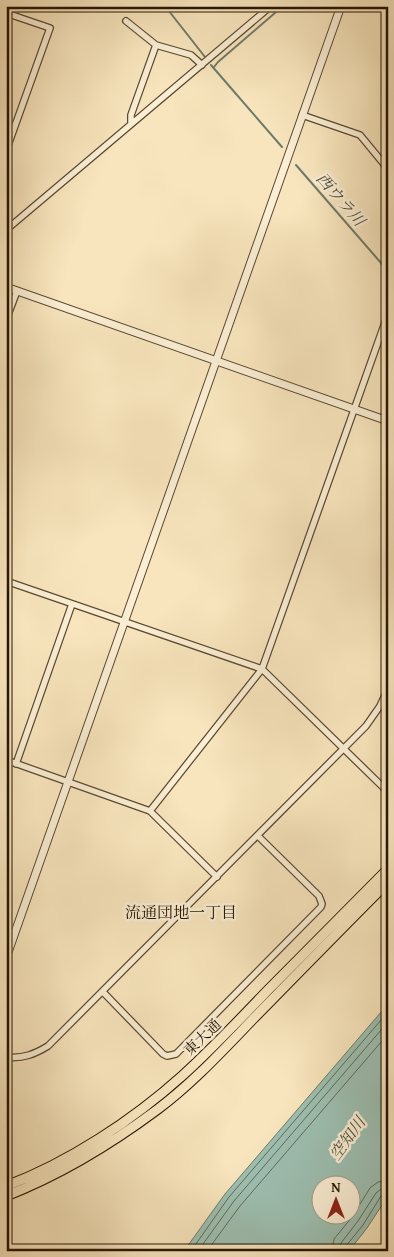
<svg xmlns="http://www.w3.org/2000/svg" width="394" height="1257" viewBox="0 0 394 1257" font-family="'Gentium Book Plus','Noto Serif JP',serif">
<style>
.water{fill:#9dbfb1;stroke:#6d7b6b;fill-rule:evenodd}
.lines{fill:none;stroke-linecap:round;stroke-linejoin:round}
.shore{stroke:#616a59;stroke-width:1}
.stream{stroke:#6d7b6b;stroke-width:2}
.minor-casing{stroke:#5a4930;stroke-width:8}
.tertiary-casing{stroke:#5a4930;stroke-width:9}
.trunk-casing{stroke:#251501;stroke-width:11}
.minor{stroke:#faeed4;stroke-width:5.5}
.tertiary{stroke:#faeed4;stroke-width:7}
.trunk{stroke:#f8e5bd;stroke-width:9}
.labels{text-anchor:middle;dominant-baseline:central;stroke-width:5;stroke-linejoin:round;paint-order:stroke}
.street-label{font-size:15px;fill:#251501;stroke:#faeed4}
.water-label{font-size:16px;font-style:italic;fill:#4f503f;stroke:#faeed4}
.neighbourhood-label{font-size:16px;fill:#251501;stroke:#faeed4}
</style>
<rect width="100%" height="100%" fill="#f8e5bd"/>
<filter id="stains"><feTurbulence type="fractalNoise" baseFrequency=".004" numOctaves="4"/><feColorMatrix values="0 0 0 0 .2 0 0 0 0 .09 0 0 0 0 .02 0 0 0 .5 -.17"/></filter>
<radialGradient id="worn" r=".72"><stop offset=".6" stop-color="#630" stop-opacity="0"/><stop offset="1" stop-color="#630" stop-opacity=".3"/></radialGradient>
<path class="water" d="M388,1004v192l-21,32 -18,23h-165l41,-57zM322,1184h30v30h-30z"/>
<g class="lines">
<path class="shore" d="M191,1251l38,-54 159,-185
M198,1251l36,-50 154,-179
M207,1251l33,-45 148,-172
M332,1251l2,-12 18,-22 18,-29 8,-6 10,-2
M339,1251l2,-8 17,-22 18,-28 5,-4 7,-1
M345,1251l1,-5 17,-21 18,-29 7,-2"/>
<path class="stream" d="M165,6l40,51
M211,65l71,82
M214,67l4,-5 65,-56
M296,165l92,106"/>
<defs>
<path id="minor" d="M6,13l44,15 -44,123
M126,21l30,24 35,10 11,10
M302,115l58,20 28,34
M131,124v-9l25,-70
M6,230l265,-224
M6,320l11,-29
M6,581l256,88 126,123
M6,760l144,51 67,66
M16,764l56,-160
M150,811l112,-142 126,-355
M103,992l60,62 4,2 9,-2 145,-147 1,-3 -3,-8 -61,-60
M6,1057c17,2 29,-3 42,-11l318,-320 14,-20 8,-17"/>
<path id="tertiary" d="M6,287l382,134
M6,958l335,-952"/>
<path id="trunk" d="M6,1186c62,-23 127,-66 176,-110 30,-27 58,-57 86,-86 40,-40 80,-81 120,-121
M6,1196c54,-21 105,-52 152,-87 35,-26 66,-60 96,-91 45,-46 89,-91 134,-136"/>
</defs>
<use href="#minor" class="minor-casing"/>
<use href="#tertiary" class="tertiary-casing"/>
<use href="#trunk" class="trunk-casing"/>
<use href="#minor" class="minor"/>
<use href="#tertiary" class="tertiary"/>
<use href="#trunk" class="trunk"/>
</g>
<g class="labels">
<g class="street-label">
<text transform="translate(202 1037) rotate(-44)">東大通</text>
</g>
<g class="water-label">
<text transform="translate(341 199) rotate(49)">西ウラ川</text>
<text transform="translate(347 1138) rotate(-54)">空知川</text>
</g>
<g class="neighbourhood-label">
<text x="181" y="912">流通団地一丁目</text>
</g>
</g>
<rect width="394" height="1257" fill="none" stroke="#f8e5bd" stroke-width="25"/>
<rect x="8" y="8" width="379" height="1242" fill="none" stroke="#251501" stroke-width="2.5"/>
<rect x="12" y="12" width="369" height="1232" fill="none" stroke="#251501"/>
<g transform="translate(336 1200)"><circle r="24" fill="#faeed4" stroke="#a59780"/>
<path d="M0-4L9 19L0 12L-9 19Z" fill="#8f2418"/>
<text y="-8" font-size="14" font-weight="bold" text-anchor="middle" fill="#251501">N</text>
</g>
<rect width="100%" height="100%" filter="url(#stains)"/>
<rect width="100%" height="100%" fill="url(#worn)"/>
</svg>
